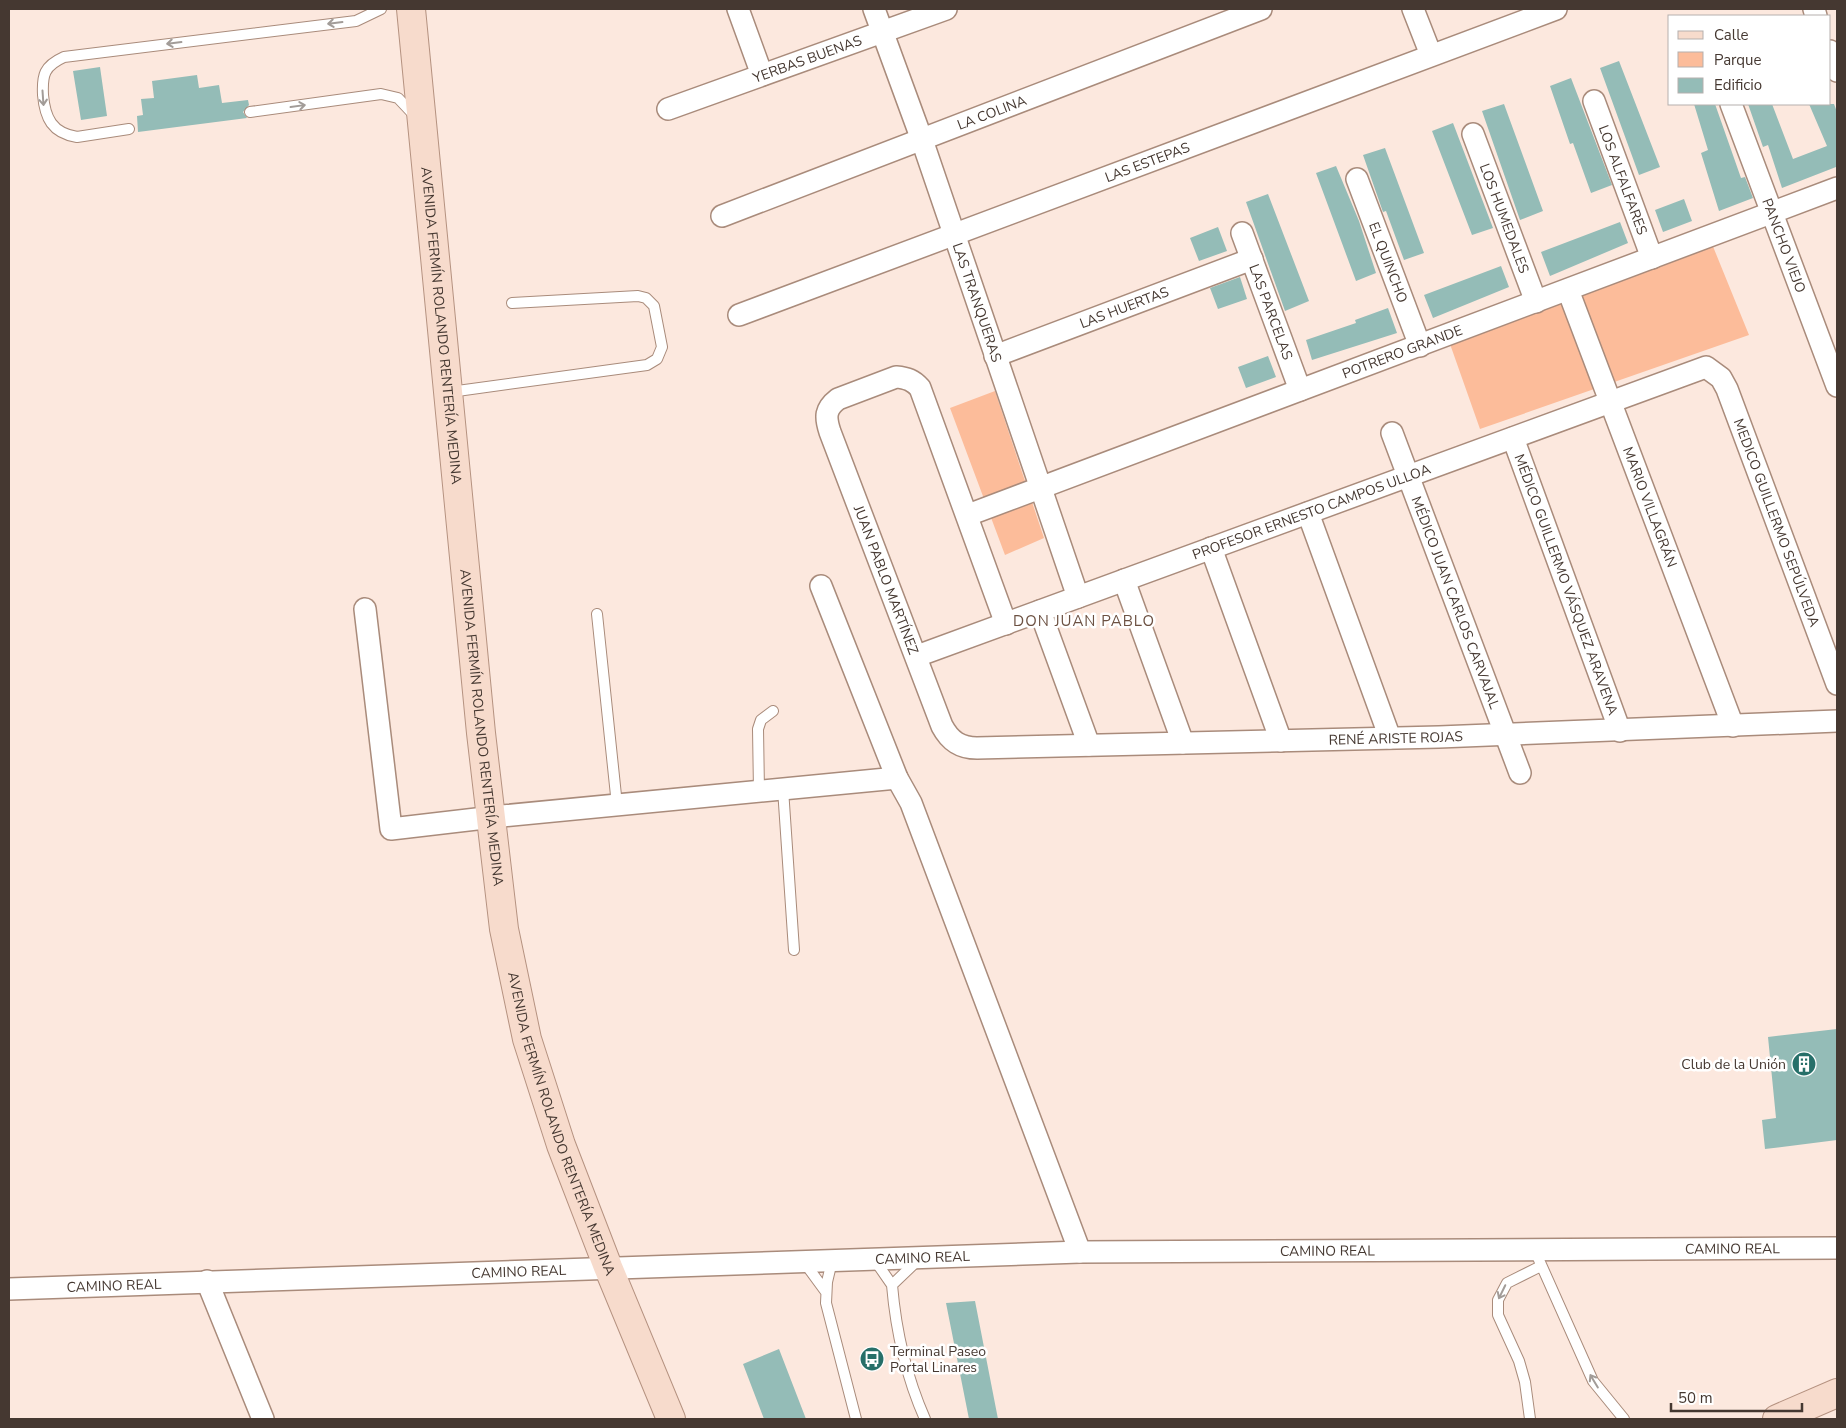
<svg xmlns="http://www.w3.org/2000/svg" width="1846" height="1428" viewBox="0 0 1846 1428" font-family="'Nunito Sans',sans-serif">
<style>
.green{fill:#fcbc9a}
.building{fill:#94bcb7}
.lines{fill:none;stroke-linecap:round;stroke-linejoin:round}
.lane-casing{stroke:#a98b7b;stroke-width:12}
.street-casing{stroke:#a98b7b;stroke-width:24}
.primary-casing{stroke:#b59280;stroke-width:30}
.lane{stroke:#fff;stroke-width:10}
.street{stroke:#fff;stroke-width:21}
.primary{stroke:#f7dbcc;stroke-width:28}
.oneway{stroke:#a29c98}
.labels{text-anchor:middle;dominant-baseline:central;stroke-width:5;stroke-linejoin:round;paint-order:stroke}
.street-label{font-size:14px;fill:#453831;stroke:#fff}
.poi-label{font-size:14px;fill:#453831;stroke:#fff;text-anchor:end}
.neighbourhood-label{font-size:15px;letter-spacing:1px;fill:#6c5142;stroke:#fff}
</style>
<rect width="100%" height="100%" fill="#fce8de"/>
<path class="green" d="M1712,244l37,91 -269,94 -30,-85z
M995,391l49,147 -39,17 -55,-147z"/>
<path class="building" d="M1619,61l41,106 -21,8 -39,-107z
M100,67l7,49 -26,4 -8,-49z
M197,75l2,13 20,-3 3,18 26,-3 1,5 -6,7 4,6 -109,14 -1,-16 6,-1 -2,-16 13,-1 -2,-17z
M1571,78l41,107 -21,8 -18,-50 -3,1 -20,-58z
M1504,104l39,107 -23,9 -38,-109z
M1694,104h21l26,74 4,-1 8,21 -34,13 -18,-58 7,-3z
M1748,104h24l21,55 34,-13 -18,-42h25l3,8v58l-1,-3 -54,21 -14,-43 -5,2z
M1453,123l40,105 -21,7 -40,-104z
M1385,148l39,105 -20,7 -18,-49 -3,1 -20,-57z
M1336,166l23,55 17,52 -20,8 -40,-108z
M1268,194l41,107 -24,10 -39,-109z
M1684,199l8,22 -29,11 -8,-22z
M1620,222l8,21 -78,33 -9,-24z
M1218,227l9,24 -28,10 -9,-23z
M1501,266l8,21 -76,31 -9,-23z
M1240,277l7,22 -29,10 -8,-21z
M1388,308l9,25 -85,27 -6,-20 50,-17 -1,-3z
M1268,356l8,21 -30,11 -8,-21z
M1837,1029v111l-72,9 -3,-29 14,-2 -8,-81z
M975,1301l23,118h-29l-23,-116z
M779,1349l27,70h-42l-21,-55z"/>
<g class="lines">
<defs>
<path id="lane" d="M250,112l131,-18 17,4 16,17
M129,129l-52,8c-25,-4 -32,-19 -34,-42 -1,-20 1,-29 21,-38l292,-36 25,-12
M450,392l197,-27 10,-6 5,-12 -8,-41 -8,-8 -8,-2 -126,7
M597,614l20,191
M783,789l11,161
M759,791l-1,-62 3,-9 12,-9
M1535,1251l58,130 31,38
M874,1259l18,26 26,-25
M832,1261l-5,21 -1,21 30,116
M804,1262l22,30
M892,1285c4,47 14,91 33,134
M1530,1419l-5,-37 -6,-21 -21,-46v-15l9,-17 34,-17"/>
<g id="street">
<path d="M738,9l24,66"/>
<path id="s1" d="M874,9l48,131 156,457"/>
<path d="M1413,9l18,46"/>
<path d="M1814,9l2,7"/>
<path d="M1830,51l7,20"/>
<path id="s2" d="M1594,101l58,157"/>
<path id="s3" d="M1731,104l106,282"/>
<path id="s4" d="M668,109l278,-100"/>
<path id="s5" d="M1473,134l63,168"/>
<path id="s6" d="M1357,179l63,167"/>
<path id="s7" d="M722,216l539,-207"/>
<path id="s8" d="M1242,233l58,157"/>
<path id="s9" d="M1568,290l165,436"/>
<path id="s10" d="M739,315l817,-306"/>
<path id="s11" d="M995,356l257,-97"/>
<path id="s12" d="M1392,433l128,340"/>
<path id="s13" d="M1513,438l107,293"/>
<path d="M1308,513l82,225"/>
<path id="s14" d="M968,515l869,-327"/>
<path d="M1211,548l70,193"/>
<path d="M1124,580l59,163"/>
<path d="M821,586l76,192 14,25 169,449"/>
<path d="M365,609l26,220 111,-13 395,-38"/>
<path d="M1040,611l49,134"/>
<path id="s15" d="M1006,624l-86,-236c-7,-8 -13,-10 -24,-11l-58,22c-13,10 -13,18 -8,33l112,294c8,15 18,22 35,22l462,-11 398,-16"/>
<path id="s16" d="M917,656l789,-289 15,11 6,11 110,295"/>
<path d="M207,1281l56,138"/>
<path id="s17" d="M9,1289l1071,-37 757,-4"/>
</g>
<g id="primary">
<path id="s18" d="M411,9l70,724 23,196 23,110 34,106 47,122 63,152"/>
<path d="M1777,1419l60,-26"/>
</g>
</defs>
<use href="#lane" class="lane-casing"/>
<use href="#street" class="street-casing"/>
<use href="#primary" class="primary-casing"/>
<use href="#lane" class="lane"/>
<use href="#street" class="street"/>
<use href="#primary" class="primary"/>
</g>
<defs><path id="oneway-shaft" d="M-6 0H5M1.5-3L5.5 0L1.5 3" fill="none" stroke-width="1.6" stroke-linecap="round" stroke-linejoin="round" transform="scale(1.25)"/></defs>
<g class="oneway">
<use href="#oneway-shaft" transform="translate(335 23) rotate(173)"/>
<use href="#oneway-shaft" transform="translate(174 43) rotate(173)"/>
<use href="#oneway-shaft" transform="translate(43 98) rotate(86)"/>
<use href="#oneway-shaft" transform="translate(298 106) rotate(-8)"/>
<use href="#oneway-shaft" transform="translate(1502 1292) rotate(116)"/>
<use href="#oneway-shaft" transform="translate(1594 1381) rotate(-121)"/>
</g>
<defs>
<symbol id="building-disc" viewBox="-11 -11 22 22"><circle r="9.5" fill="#266f69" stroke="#fff"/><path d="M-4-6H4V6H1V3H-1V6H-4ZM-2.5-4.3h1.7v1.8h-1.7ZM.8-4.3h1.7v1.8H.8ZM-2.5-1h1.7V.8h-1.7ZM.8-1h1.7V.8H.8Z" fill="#fff"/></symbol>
<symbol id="bus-disc" viewBox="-11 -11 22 22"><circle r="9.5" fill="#266f69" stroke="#fff"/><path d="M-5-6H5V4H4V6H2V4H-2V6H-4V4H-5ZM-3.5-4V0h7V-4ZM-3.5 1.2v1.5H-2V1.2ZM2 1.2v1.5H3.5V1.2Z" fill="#fff"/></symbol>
</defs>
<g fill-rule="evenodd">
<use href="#building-disc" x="1790" y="1050" width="28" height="28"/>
<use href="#bus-disc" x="858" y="1345" width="28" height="28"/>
</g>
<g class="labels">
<g class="street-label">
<text stroke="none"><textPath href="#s4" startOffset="148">YERBAS BUENAS</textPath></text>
<text stroke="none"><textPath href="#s7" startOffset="289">LA COLINA</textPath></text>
<text stroke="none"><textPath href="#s10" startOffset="436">LAS ESTEPAS</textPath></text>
<text stroke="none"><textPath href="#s2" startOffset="84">LOS ALFALFARES</textPath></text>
<text stroke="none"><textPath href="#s5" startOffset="90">LOS HUMEDALES</textPath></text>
<text stroke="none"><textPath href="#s3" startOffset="151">PANCHO VIEJO</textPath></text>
<text stroke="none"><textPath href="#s6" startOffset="89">EL QUINCHO</textPath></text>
<text stroke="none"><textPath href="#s1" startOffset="311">LAS TRANQUERAS</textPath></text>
<text stroke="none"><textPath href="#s11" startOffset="138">LAS HUERTAS</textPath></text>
<text stroke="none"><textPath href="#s8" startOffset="84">LAS PARCELAS</textPath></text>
<text stroke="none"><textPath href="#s18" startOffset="318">AVENIDA FERMÍN ROLANDO RENTERÍA MEDINA</textPath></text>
<text stroke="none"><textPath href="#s14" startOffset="464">POTRERO GRANDE</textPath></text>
<text stroke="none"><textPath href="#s9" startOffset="232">MARIO VILLAGRÁN</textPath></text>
<text stroke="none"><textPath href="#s16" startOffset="420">PROFESOR ERNESTO CAMPOS ULLOA</textPath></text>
<text stroke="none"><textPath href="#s16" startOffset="1014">MEDICO GUILLERMO SEPÚLVEDA</textPath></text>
<text stroke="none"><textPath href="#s15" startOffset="536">JUAN PABLO MARTÍNEZ</textPath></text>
<text stroke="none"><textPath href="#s13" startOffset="156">MÉDICO GUILLERMO VÁSQUEZ ARAVENA</textPath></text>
<text stroke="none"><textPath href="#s12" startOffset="181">MÉDICO JUAN CARLOS CARVAJAL</textPath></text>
<text stroke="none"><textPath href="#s18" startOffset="722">AVENIDA FERMÍN ROLANDO RENTERÍA MEDINA</textPath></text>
<text stroke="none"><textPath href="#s15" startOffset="1155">RENÉ ARISTE ROJAS</textPath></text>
<text stroke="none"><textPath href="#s18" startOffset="1128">AVENIDA FERMÍN ROLANDO RENTERÍA MEDINA</textPath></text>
<text stroke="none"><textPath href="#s17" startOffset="1724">CAMINO REAL</textPath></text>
<text stroke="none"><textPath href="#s17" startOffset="1319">CAMINO REAL</textPath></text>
<text stroke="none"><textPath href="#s17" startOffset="914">CAMINO REAL</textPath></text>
<text stroke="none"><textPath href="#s17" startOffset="510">CAMINO REAL</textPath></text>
<text stroke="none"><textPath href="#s17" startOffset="105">CAMINO REAL</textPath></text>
</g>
<g class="poi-label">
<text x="1786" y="1064">Club de la Unión</text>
<text x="890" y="1351" text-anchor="start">Terminal Paseo<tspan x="890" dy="16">Portal Linares</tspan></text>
</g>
<g class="neighbourhood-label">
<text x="1084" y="621">DON JUAN PABLO</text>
</g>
</g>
<rect width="1846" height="1428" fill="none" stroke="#453831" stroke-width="20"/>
<rect x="1668" y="15" width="162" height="90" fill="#ffffff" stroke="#b5afad"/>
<rect x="1678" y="31" width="25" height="8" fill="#f7dbcc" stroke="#b5afad"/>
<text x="1714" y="40" font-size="15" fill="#453831">Calle</text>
<rect x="1678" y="52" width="25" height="15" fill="#fcbc9a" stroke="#b5afad"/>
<text x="1714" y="65" font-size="15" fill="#453831">Parque</text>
<rect x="1678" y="78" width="25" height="15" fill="#94bcb7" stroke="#b5afad"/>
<text x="1714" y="90" font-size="15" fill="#453831">Edificio</text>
<path d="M1671 1403v8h131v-8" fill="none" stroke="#453831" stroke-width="2.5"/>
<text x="1678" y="1403" font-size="15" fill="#453831" stroke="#ffffff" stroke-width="4" paint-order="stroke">50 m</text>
</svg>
